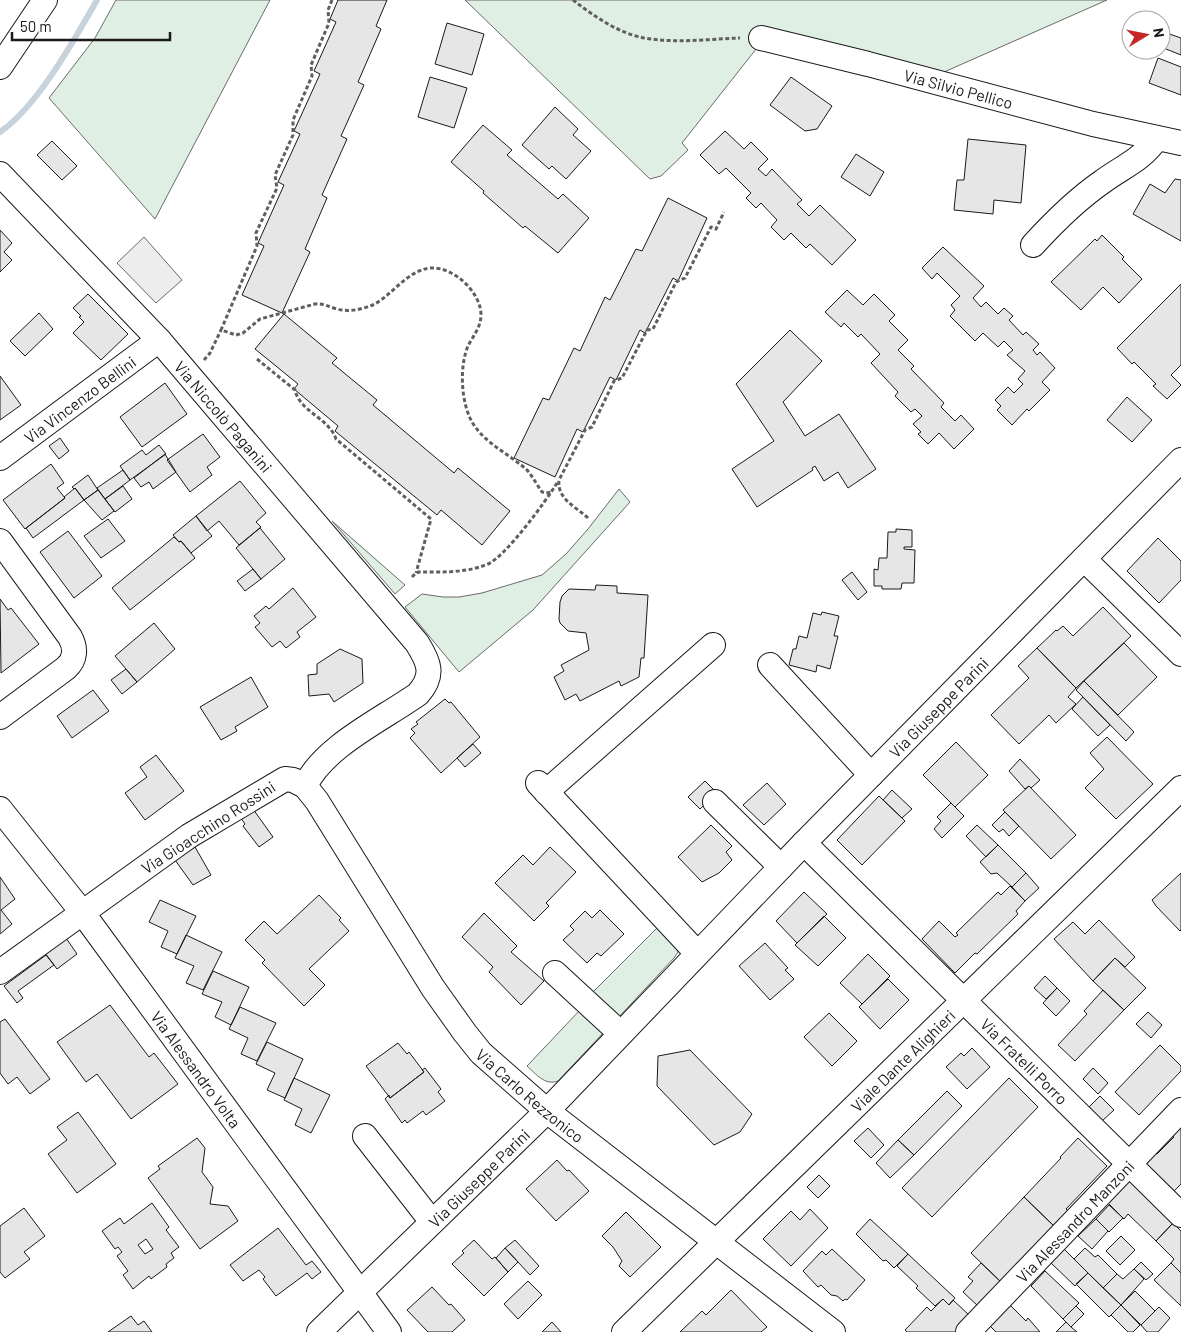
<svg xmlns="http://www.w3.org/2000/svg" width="1181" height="1332" viewBox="0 0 1181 1332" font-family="Barlow,sans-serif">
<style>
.green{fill:#e0efe3;stroke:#6a6a6a}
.parking{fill:#ededed;stroke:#6a6a6a}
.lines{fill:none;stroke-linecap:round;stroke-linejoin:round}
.stream{stroke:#c6d2dc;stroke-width:6}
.building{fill:#e6e6e6;stroke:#1a1a1a;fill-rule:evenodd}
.minor-casing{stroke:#1a1a1a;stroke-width:26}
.path{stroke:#5f5f5f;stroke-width:3;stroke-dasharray:4 2.5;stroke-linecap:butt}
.minor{stroke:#fff;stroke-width:24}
.labels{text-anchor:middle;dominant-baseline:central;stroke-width:4;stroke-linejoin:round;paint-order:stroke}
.street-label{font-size:16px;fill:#1a1a1a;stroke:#fff}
</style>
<rect width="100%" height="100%" fill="#fff"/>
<path class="green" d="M116,0h154l-115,219 -106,-121 46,-60z
M465,0h642l-172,76 -175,-32 -78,99 6,7 -27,26 -11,3z
M619,489l11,13 -97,108 -74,62 -54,-65 17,-13 21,3h16l23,-4 60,-18 24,-21 22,-25z
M332,521l73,64 -10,9z
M660,925l17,23 1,4 -4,6 -57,61 -26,-25z
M581,1009l25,21 -48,51c-13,5 -22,-7 -31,-15z"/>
<path class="parking" d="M144,237l38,43 -26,23 -39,-40z"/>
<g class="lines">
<path class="stream" d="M0,132c38,-26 74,-92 97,-132"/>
</g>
<path class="building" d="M338,0h49l-11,26 5,3 -23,53 6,3 -23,51 6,3 -25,56 5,3 -22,51 5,3 -28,61 -40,-18 22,-49 -6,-3 26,-58 -6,-3 22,-48 -6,-3 26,-57 -6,-3 22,-49 -6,-3z
M447,23l37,11 -12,41 -37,-11z
M1164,32l17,6v17l-20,-8v-7z
M1158,58l23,9v28l-32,-12z
M430,77l37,11 -13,40 -36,-11z
M791,77l41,29 -15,23 -12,2 -35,-26z
M555,107l23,22 -5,6 18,16 -25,28 -14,-13 -3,3 -27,-24z
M483,125l29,25 -5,5 51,44 5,-5 26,24 -31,35 -33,-27 -2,2 -40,-35 1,-2 -33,-29z
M725,131l19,18 7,-7 17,17 -10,10 8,7 6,-7 30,31 -5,4 12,12 11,-11 36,35 -24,25 -22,-21 -4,4 -15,-15 -7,7 -13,-13 6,-7 -16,-17 -5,5 -10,-10 5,-5 -25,-25 -7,6 -19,-19z
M968,139l58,6 -5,58 -27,-3 -1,14 -39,-4 3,-30h7z
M52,141l25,25 -15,14 -25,-25z
M856,154l28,18 -14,24 -29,-19z
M1175,179l6,1v61l-48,-27 17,-30 15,9z
M668,198l39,20 -29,63 -5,-3 -28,55 -5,-3 -24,50 -6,-3 -27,55 -6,-3 -22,48 -41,-19 29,-60 6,2 25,-52 6,3 25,-54 5,3 26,-51 6,2z
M0,230l12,13 -8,9 8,8 -12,12z
M1102,235l22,22 -2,2 20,20 -23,24 -16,-16 -22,23 -30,-28 44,-43 2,2z
M943,247l41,39 -11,12 8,9 5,-5 12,12 6,-6 9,8 -4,4 14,15 3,-3 13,12 -6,6 4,5 3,-3 15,16 -13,14 8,8 -21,21 -2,-2 -15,16 -15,-15 4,-4 -6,-6 13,-13 6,6 9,-9 -5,-5 7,-8 -18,-16 6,-5 -9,-9 -6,6 -15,-14 -8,8 -25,-25 5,-6 -4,-5 9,-9 -23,-23 -5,6 -10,-11z
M1181,284v81l-10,10 10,10 -14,14 -14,-13 3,-2 -22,-22 -2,2 -15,-16z
M847,290l16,15 11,-11 21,21 -6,6 19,19 -10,10 16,16 -3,3 33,34 -3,4 14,14 6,-6 13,14 -20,20 -15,-16 -11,11 -10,-10 3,-2 -8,-8 9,-8 -7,-7 -4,3 -16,-16 3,-4 -27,-29 9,-9 -19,-20 -3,3 -14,-14 -3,4 -16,-15z
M88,294l40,40 -27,26 -28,-27 11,-11 -5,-5 2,-1 -8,-8z
M39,313l14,16 -28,27 -15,-15z
M284,314l53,44 -5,5 45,37 -4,5 81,68 4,-5 52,43 -28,34 -41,-35 -4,5 -102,-84 3,-5 -44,-37 4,-5 -43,-35z
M790,330l32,31 -39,41 22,34 34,-22 37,55 -28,19 -10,-16 -14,9 -9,-15 -3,2 1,2 -56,37 -25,-38 42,-28 -38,-57z
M0,376l21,29 -21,15z
M165,383l22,31 -45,33 -22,-30z
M1127,397l25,23 -20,22 -25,-22z
M203,434l17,23 -13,10 5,8 -22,17 -23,-32z
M60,438l9,13 -10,8 -10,-13z
M159,445l7,9 -36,26 -10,-14 22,-16 4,5z
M165,454l11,18 -23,17 -4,-7 -8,5 -7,-9z
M51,464l13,19 -7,5 8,10 -40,31 -22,-29z
M123,470l7,10 -25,19 -8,-11z
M88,475l10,15 -14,10 -9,-12 -1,1 -2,-2z
M240,481l26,32 -10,9 5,5 -22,18 -20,-24 -12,10 -11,-15z
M123,486l9,13 -17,13 -10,-13z
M75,488l9,12 -51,38 -7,-10 39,-30 -1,-1z
M98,490l16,21 -12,9 -18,-20z
M196,516l16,20 -21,17 -10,-12 -2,1 -6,-7z
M108,519l17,22 -24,17 -17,-22z
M260,528l25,31 -24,20 -25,-31z
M896,529l16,1v17h-8v2l11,1 -1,33h-12l-1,6h-19v-3h-8v-17l4,1 1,-12h8l1,-26h8z
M68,531l34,45 -28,22 -34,-46z
M174,537l5,5 2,-1 14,17 -65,52 -18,-22z
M1158,538l23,23v19l-22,23 -32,-32z
M253,569l8,10 -16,12 -8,-10z
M852,572l15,20 -9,8 -16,-20z
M596,585l21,1v7l31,2 -4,63h-3l-2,19 -18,9 -2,-5 -39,20 -4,-7 -11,6 -11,-23 10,-6 -3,-6 28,-15 -3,-17 -18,-2 -8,-8 -1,-4 1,-17 2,-6 7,-7 26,1z
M293,588l23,29 -19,15 3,5 -14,11 -6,-7 -8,6 -17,-20 5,-4 -6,-7 12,-10 3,3z
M0,599l8,11 3,-2 28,36 -38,29z
M1103,607l28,29 -55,52 -39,-40 19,-18 1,1 6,-5 10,10z
M822,612l17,4 -5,20h4l-8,33 -13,-4 -1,7 -27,-7 4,-16h3l3,-13 8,2 6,-25 8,2z
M154,623l21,26 -38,33 -22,-26z
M1124,643l33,34 -39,38 -34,-34z
M1037,648l39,40 -8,9 8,7 -20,19 -7,-8 -30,29 -28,-29 38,-37 -11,-12z
M340,649l22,10 1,24 -29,19 -5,-8 -20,2 -1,-21 9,-1v-10z
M126,669l11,13 -15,12 -11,-14z
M251,677l17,30 -33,20 2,4 -16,9 -21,-33z
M1084,681l50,51 -8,9 -50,-51z
M93,690l16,21 -37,27 -15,-22z
M1083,697l27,28 -12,11 -26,-27z
M445,699l4,4 2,-1 29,35 -39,36 -31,-35 5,-5 -4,-4 7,-5 -2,-2z
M1107,737l46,47 -37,35 -31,-31 19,-19 -14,-16z
M956,742l32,33 -33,32 -32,-32z
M473,744l8,9 -16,14 -8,-9z
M156,755l28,36 -39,29 -20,-27 22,-16 -7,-10z
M1020,759l20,21 -9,8 -2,-2 -4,3 -16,-18z
M705,781l12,12 -17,16 -12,-12z
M767,783l19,21 -22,21 -21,-20z
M1029,786l47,49 -25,24 -48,-49z
M892,790l20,19 -10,9 -19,-18z
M879,796l26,25 -43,44 -25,-25z
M951,803l13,13 -22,22 -8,-9 7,-8 -4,-4z
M253,809l20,28 -14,10 -16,-21 2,-2 -5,-7z
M1005,812l14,14 -10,10 -6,-7 -4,3 -7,-7z
M711,825l21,21 -6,6 6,8 -13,13 -17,9 -24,-25z
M977,825l21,20 -12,12 -20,-21z
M998,845l28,28 -14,14 -15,-14 -6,1 -11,-12z
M195,847l16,28 -18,10 -18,-25z
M550,847l26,25 -30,31 3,3 -15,15 -39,-38 28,-28 10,10z
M1026,873l13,15 -14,13 -13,-14z
M1181,873v57l-1,1 -24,-25 -4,-6z
M0,877l15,22 -14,11 11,14 -12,10z
M1010,886l15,15 -9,10 2,3 -41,40 -2,-1 -20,20 -33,-34 17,-18 16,16 3,-2 -2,-2 42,-41 3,3z
M804,892l23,22 -30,29 -21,-22z
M319,895l22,23 -2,2 10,11 -40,38 16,16 -21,21 -42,-43 3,-3 -20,-20 19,-19 13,13z
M160,900l36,16 -19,38 -16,-7 7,-16 -19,-9z
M600,910l24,24 -23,22 -4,-3 -10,10 -24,-23 11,-10 -4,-4 15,-15 7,7z
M484,913l33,33 -6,6 33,29 -23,24 -32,-33 4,-5 -31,-30z
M824,916l22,22 -28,28 -23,-21z
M1099,920l36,37 -10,10 -10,-9 -22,23 -39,-42 19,-17 12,12z
M186,935l36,17 -19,38 -17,-7 8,-17 -19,-8z
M66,938l11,16 -20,15 -12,-16z
M765,943l23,25 -3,2 9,9 -24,21 -31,-34z
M868,954l22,22 -28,28 -22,-21z
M46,955l8,10 -36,26 5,7 -6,5 -13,-17z
M1115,958l31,30 -22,22 -31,-29z
M213,971l36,16 -18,38 -16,-8 7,-15 -20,-8z
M1045,976l12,12 -11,11 -12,-11z
M888,979l21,21 -29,29 -21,-22z
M1057,988l13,13 -14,15 -13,-13z
M1103,990l21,20 -49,51 -17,-16 29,-31 -3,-3z
M110,1005l39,52 5,-4 24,31 -47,35 -34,-45 -11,8 -29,-40z
M240,1007l36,16 -19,38 -16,-7 7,-16 -19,-9z
M1148,1012l14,13 -11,13 -15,-14z
M829,1013l28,28 -25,25 -28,-29z
M5,1019l45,60 -20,15 -13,-17 -9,7 -8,-11v-51z
M267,1042l36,17 -18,39 -18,-8 8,-17 -19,-9z
M398,1043l9,11 2,-2 15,20 -34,26 -24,-32z
M1160,1045l21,21v5l-42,44 -24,-23z
M972,1048l18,19 -23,22 -21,-22 15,-14 3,3z
M690,1050l62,64 -12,18 -26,13 -57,-59 1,-30z
M425,1068l16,21 -3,3 7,9 -19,14 -3,-4 -16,12 -2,-3 -3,3 -17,-24 4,-4 1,3 34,-26 -2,-2z
M1093,1068l15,15 -10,11 -15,-15z
M294,1078l36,17 -19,38 -16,-8 7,-16 -18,-9z
M1009,1078l29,29 -106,110 -30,-29z
M947,1091l15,15 -48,49 -16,-15z
M1100,1096l14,14 -12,11 -14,-13z
M78,1112l38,52 -39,29 -29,-39 19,-14 -10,-13z
M1181,1124v60l-9,9 -15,-14 2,-3 -9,-8 -2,2 -6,-5 12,-13 3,2 17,-17 -3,-3z
M868,1128l16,17 -13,13 -17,-17z
M197,1138l8,10 -3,24 11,15 -3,17 18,2 10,15 -38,28 -52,-71 12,-9 -2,-3z
M1078,1138l29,28 -41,43 2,2 -14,15 -30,-29 37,-39 -1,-1z
M898,1140l16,15 -24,23 -14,-15z
M557,1160l10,11 2,-1 20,21 -33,30 -30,-32z
M819,1175l11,11 -12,12 -11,-11z
M1129,1181l44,42 -17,18 -28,-27 -4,5 -16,-16z
M1024,1197l31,30 -53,56 -31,-30z
M152,1203l17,24 -3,3 13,17 -8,6 3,5 -8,6 1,3 -16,12 -2,-3 -16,13 -10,-14 5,-4 -11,-15 5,-4 -4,-5 -3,2 -13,-18 18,-13 4,6zM146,1239l7,10 -8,5 -7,-9z
M1109,1205l14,13 -14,14 -13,-13z
M24,1208l21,28 -21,16 6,7 -25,19 -5,-6v-46z
M810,1209l18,19 -37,38 -28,-27 28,-28 9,9z
M626,1212l35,35 -31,30 -11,-11 3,-5 -9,-14 -11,-11z
M870,1219l38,35 -14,14 -8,-8 -3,1 -27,-27z
M1096,1219l12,12 -16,18 -14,-13z
M1173,1223l8,8v42l-10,-10 3,-4 -18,-18z
M278,1228l28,37 6,-4 9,11 -9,7 -5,-6 -31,23 -13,-17 2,-2 -6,-7 -16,11 -13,-16z
M1121,1236l14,14 -15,15 -14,-14z
M474,1240l18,19 3,-2 13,15 -24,24 -32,-32 12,-11 -2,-2z
M515,1240l24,26 -9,9 -25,-27z
M505,1248l13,14 -10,10 -12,-14z
M1085,1248l10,9 3,-2 19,19 -14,14 -29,-29z
M832,1249l33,31 -18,20 -2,-1 -2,2 -6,-5 -6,-1 -10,-10 -3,2 -15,-16 19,-20 4,4z
M1064,1249l24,24 -13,13 -24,-23z
M908,1254l47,44 -6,7 -6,-6 -8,7 -19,-18 2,-2 -21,-20z
M1141,1262l12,12 -7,6 -12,-11z
M981,1263l21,20 -23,24 -16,-15 10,-11 -5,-4z
M1171,1263l10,10v33l-27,-26z
M1134,1269l10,10 -23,26 -18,-17 14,-14 6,5z
M1045,1271l34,32 -16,16 -32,-33z
M1088,1273l33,32 -12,12 -33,-33z
M528,1281l14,14 -24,24 -14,-15z
M432,1287l17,18 2,-1 14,16 -13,12h-24l-21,-22z
M731,1290l36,37 -6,5h-81l22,-21 4,4z
M1135,1291l20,20 -14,14 -20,-20z
M943,1299l6,6 4,-5 17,16 -15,16h-48l-2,-2 22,-23 4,4z
M1010,1305l16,16 2,-3 12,14h-44l-6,-6z
M1121,1305l19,20 -7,7h-5l-17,-17z
M1076,1306l8,8 -13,13 -8,-8z
M1159,1307l11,11 -12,14h-11l-6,-7z
M131,1316l7,9 6,-4 8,11h-44z
M552,1322l9,10h-19z
M1066,1322l5,5 6,5h-21z"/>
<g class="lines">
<defs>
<g id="minor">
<path id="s1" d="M761,38l107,26 225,60 88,19"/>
<path d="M0,67l45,-67"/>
<path id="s2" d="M0,174l159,166 258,303c12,19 18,32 1,51 -35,25 -94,52 -113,92l-12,-6 -8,-1 -96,57 -189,136"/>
<path d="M1033,245c21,-23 43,-45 69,-63 20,-15 40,-22 54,-43"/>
<path id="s3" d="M0,458l159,-118"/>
<path d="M0,541l70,96c6,11 6,22 -4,31l-66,49"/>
<path d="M1084,559l97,95"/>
<path d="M770,665l101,110"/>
<path d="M538,783l159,170"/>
<path id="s4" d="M305,786l12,15 116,187 32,45 16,20 66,58 286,221"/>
<path d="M546,792l167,-147"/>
<path d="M715,802l66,65"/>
<path id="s5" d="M0,809l82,103 307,420"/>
<path id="s6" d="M804,843l377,372"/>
<path d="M555,973l65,60"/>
<path d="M365,1136l67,86"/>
<path id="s7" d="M319,1332l228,-221 257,-268 377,-383"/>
<path id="s8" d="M624,1332l557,-544"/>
<path id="s9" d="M968,1332l213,-222"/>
</g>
</defs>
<use href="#minor" class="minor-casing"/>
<path class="path" d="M332,0l-4,10 1,13 -18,42 1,11 -19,44v15l-18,40 2,13 -21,45 1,13 -36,84 15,5 7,-2 17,-14 55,-15c8,-1 14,3 22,5 11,3 22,1 33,-3 20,-7 35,-35 60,-38 23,-2 51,24 51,47 0,12 -8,21 -13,31 -8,19 -7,48 0,67 9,27 39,39 59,57 6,7 10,15 15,22l4,1 6,-1
M573,0c22,17 49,36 78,39 29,4 60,0 89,-1
M257,359l38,31c5,22 34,28 41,49l95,80 -15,54
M204,360l6,-7 11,-23
M588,518c-13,-12 -31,-19 -29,-38l26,-50 7,-3 22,-46 8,-3 25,-48 6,-1 23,-47 9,-4 26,-51 5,2 8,-17
M412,577l4,-4 3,-1c23,0 48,1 69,-8 18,-8 58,-63 69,-81"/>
<use href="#minor" class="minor"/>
</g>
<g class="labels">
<g class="street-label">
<text stroke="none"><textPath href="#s1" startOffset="204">Via Silvio Pellico</textPath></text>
<text stroke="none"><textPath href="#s3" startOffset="99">Via Vincenzo Bellini</textPath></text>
<text stroke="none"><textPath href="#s2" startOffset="330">Via Niccolò Paganini</textPath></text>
<text stroke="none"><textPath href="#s7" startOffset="880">Via Giuseppe Parini</textPath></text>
<text transform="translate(208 827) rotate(-33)">Via Gioacchino Rossini</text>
<text stroke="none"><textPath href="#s8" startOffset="389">Viale Dante Alighieri</textPath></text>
<text stroke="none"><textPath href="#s6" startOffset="310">Via Fratelli Porro</textPath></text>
<text stroke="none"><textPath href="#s5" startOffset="326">Via Alessandro Volta</textPath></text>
<text stroke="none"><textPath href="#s4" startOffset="385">Via Carlo Rezzonico</textPath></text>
<text stroke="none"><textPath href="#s7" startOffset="222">Via Giuseppe Parini</textPath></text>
<text stroke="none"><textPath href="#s9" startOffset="154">Via Alessandro Manzoni</textPath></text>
</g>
</g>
<g transform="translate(1146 35) rotate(80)"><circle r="24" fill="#ffffff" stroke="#a3a3a3"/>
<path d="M0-4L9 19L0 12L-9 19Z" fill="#c62828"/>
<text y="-8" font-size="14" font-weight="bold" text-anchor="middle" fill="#1a1a1a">N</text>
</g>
<path d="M12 32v8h158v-8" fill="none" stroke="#1a1a1a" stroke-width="2.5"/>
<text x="20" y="32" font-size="15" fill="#1a1a1a" stroke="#ffffff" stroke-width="4" paint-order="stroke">50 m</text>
</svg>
